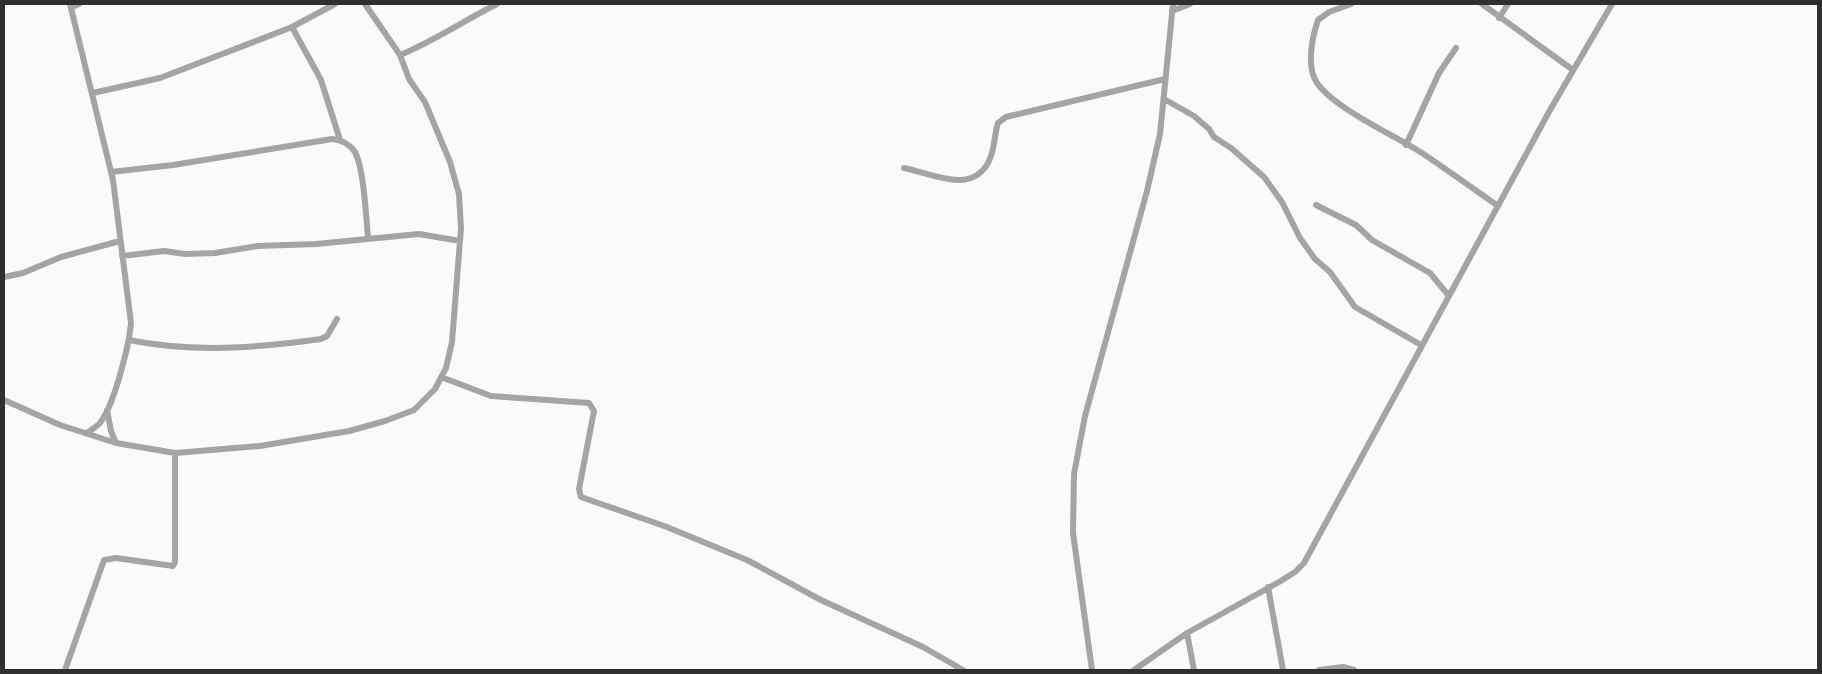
<svg xmlns="http://www.w3.org/2000/svg" width="1822" height="674" viewBox="0 0 1822 674" font-family="Roboto,sans-serif">
<style>
.lines{fill:none;stroke-linecap:round;stroke-linejoin:round}
.minor{stroke:#a5a4a5;stroke-width:6}
</style>
<rect width="100%" height="100%" fill="#fbf9fb"/>
<g class="lines">
<path class="minor" d="M70,4l43,176 18,143c-2,22 -17,84 -32,101 -3,3 -8,6 -12,9
M1351,4l-22,8 -11,8c-6,18 -12,47 -1,63 18,26 81,54 108,72 25,17 49,34 73,51
M1482,4l91,66
M72,7l7,-3
M1172,11l18,-7
M1499,18l9,-14
M292,27l29,53 19,60
M400,55c34,-14 65,-35 97,-51
M93,93l67,-15 132,-51 43,-23
M1164,99l30,17 15,13 5,8 17,11 33,29 18,25 18,36 15,21 15,13 25,35 66,38
M1406,145l33,-72 17,-25
M904,168c27,5 68,28 85,-7 6,-12 5,-26 9,-38l8,-6 159,-38
M111,172l62,-7 159,-26c10,1 17,4 23,13 9,17 11,65 13,85
M1316,205l40,20 16,15 58,33 19,23
M122,256l42,-5 21,3 30,-1 42,-7 59,-2 103,-10 41,7
M4,277l19,-4 38,-16 59,-16
M129,340c63,13 129,8 192,-1l6,-3 10,-17
M441,377l50,19 98,7 5,8 -15,78 2,8 86,30 80,33 74,40 102,47 40,23
M4,400l56,25 56,18 59,10 85,-7 89,-15 36,-10 29,-11 21,-21 11,-21 6,-26 9,-114 -2,-34 -9,-32 -25,-60 -16,-23 -9,-24 -35,-51
M107,410l4,21 5,12
M1268,587l15,83
M1187,633l7,37
M65,670l39,-110 12,-2 57,8 2,-4v-109
M1092,670l-19,-137 1,-59 11,-58 62,-225 13,-57 13,-130
M1134,670l53,-37 92,-51 16,-10 9,-9 246,-453 62,-106
M1319,670l24,-3 11,3"/>
</g>
<rect width="1822" height="674" fill="none" stroke="#302f30" stroke-width="10"/>
</svg>
